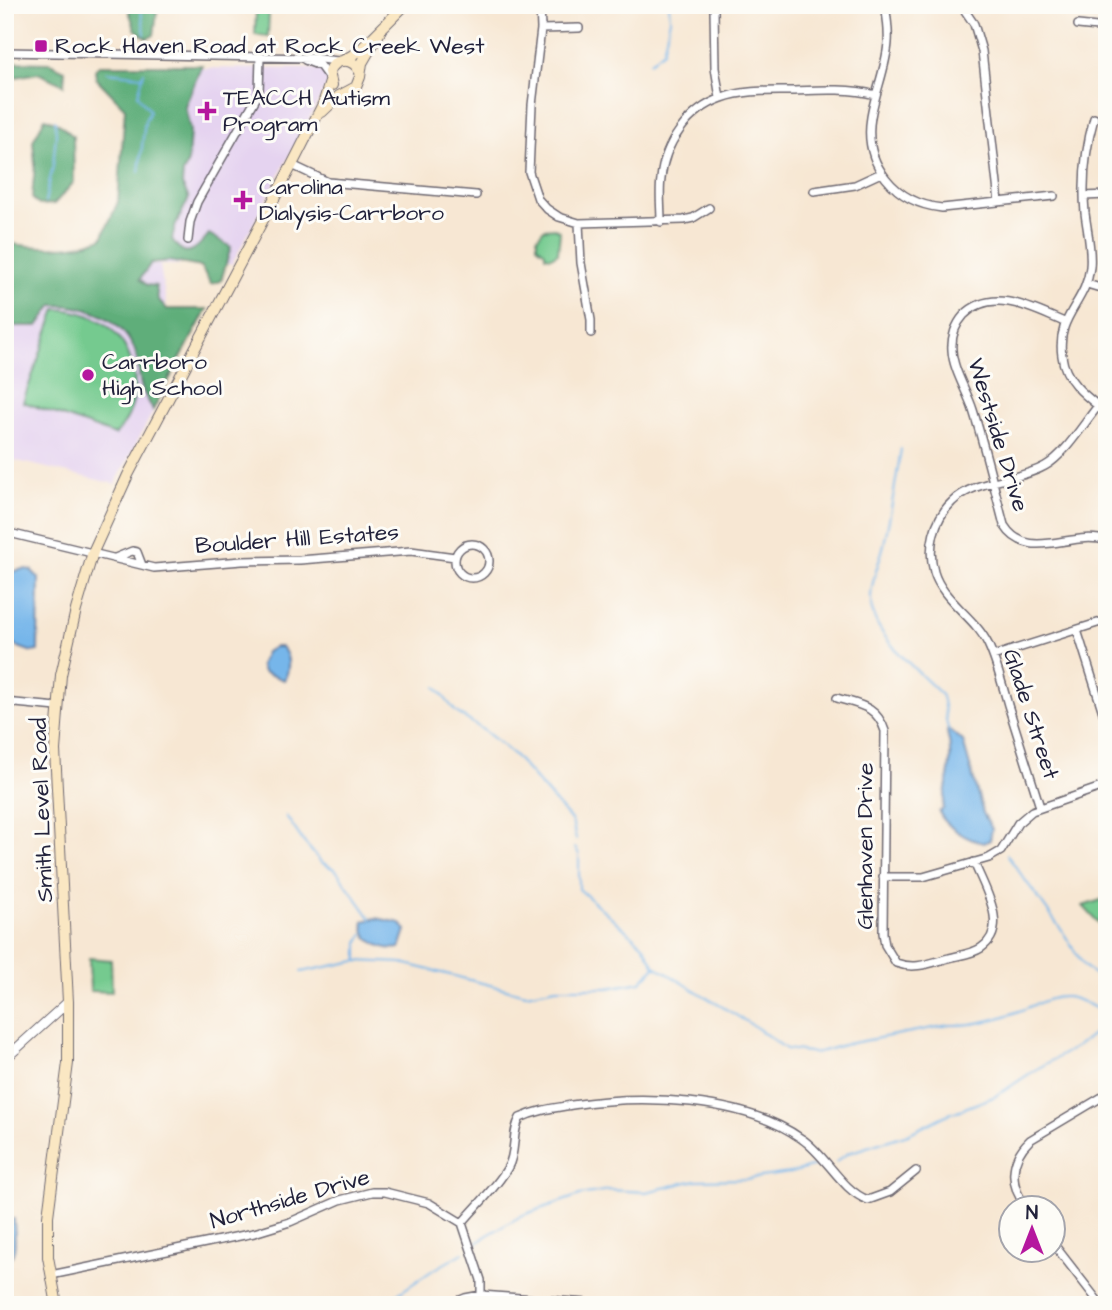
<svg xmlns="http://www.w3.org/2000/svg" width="1112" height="1310" viewBox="0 0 1112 1310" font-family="'Architects Daughter',sans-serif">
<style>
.built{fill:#e5d3f0}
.green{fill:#74ca8f;stroke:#4b7665;stroke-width:2}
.forest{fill:#5fae7a;stroke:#40685a;stroke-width:2}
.water{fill:#76b6ea;stroke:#4c6c92;stroke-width:2}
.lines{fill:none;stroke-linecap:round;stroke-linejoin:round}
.stream{stroke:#76b6ea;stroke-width:2}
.minor-casing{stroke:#6d6770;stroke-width:10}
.tertiary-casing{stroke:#6d6770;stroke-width:11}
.secondary-casing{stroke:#6d6770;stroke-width:12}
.minor{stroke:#fff;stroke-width:7}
.tertiary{stroke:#fff;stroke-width:9}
.secondary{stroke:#fae7c3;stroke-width:10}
.poi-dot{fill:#b5179e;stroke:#fdfcf7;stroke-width:2.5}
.labels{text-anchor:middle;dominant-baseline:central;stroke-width:6;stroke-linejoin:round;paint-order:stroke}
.poi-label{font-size:23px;fill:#22223b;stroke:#fdfcf7;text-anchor:start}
.street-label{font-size:23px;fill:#22223b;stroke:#fdfcf7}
</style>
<rect width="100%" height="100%" fill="#fdfcf7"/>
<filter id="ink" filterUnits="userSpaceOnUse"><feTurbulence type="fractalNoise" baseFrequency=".0143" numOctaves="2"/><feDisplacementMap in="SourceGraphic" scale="14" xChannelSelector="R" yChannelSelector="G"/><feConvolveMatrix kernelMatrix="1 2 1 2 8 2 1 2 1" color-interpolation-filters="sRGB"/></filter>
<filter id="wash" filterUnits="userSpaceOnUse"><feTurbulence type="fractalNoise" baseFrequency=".00686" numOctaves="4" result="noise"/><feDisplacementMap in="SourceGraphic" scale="28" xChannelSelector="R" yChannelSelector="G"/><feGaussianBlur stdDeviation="1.57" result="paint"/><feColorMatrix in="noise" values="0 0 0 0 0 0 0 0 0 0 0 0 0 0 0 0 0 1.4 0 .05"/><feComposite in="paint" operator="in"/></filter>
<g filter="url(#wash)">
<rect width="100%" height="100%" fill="#f7e7d3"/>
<path class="built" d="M182,68l141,1 6,12 -97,183 -72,1 7,44h40l-92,175 -110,-26v-192l155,-2z"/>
<path class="green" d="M256,11l13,1 -1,24 -13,-1z
M555,228l5,4 -2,21 -7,4 -6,-1v-4l-8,-6v-8l7,-9z
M56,309c17,1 33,4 48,14 35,25 42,81 11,112l-92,-33z
M1107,898v34l-24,-26z
M89,958l22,2 1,32 -22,-1z"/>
<path class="forest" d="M127,5h31l-4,30 -7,4 -12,-10z
M5,62l45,1 15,7 -1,15 -26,-12 -33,6z
M99,65h103l-17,41 5,24 -2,32 -5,11 -1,12 7,13 -13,26 -4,15c13,23 25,10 37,-5l22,13 -10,34 -10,3 -10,-17 -33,-6 -17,2 -11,16 7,6 9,1 2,13 9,10h40l-54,101c-4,-8 -10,-16 -12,-25 -3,-12 -2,-26 -7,-37 -16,-32 -47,-43 -81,-43l-15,21h-23l-10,-10v-73c33,5 67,8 97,-5l16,-36 7,-94 -29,-30 -1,-8z
M45,118l13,5 15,13 1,46 -20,22 -15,1 -7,-7 3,-34 -2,-23z"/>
<path class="water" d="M24,569l7,1 8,8 -1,73 -6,1 -27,-10v-69z
M274,647h7c9,7 9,24 3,33l-21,-8 -3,-7 6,-13z
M948,729l15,12 20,72 9,16 -2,11 -6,3c-17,-3 -38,-16 -45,-31l4,-3c3,-28 12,-49 4,-77z
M376,918l24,5 6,7 -6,18c-17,3 -40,-8 -36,-27z
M5,1219h9c0,15 5,36 -9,45z"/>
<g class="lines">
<path class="stream" d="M140,5l5,29
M650,62l13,-11 7,-32 -1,-14
M107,72l35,4
M139,172l6,-51 5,-10 -12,-16 6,-23
M45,202l8,-36 3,-32 -1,-14
M901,449c-5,31 -10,64 -17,95 -6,25 -19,48 -10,73 10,27 47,57 67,77 5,13 3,25 8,37
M436,687l20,25 30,20 28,23 58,66 4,18
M286,816l17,25 18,21 15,8 35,49
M575,848l4,6v35l64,56 12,21 102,62 29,21 30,4 31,-9 102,-19c25,1 47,-5 70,-14 15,-5 31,-15 47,-14 14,1 30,11 41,18
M1007,855l56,77 21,34 23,19
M358,960v-17l5,-9
M301,972l55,-11 46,2 124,31 30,-6h52l33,-6 14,-15
M836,1162l12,-9 60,-19 36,-18 52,-20 39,-26 41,-23 31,-24
M475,1245l11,-9 37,-21 57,-20 29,-5 37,2 50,-12 50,-1 44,-6 32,-9
M382,1305l48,-33 33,-19"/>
</g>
</g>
<g filter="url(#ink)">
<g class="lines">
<defs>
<path id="minor" d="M540,5l1,24 -9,76 -3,67 9,27 9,10 12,8 20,6 105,-3 9,-2 16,-10
M885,5c2,12 4,26 3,38 -2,26 -13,49 -17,74 -8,47 24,86 71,91l112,-12
M961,5l13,19 8,27 17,151
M714,9l1,59 5,30
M1078,25l29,3
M541,29l38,-1
M5,52l306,6 27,3
M305,60l15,6 8,11
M1094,118c-9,32 -12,62 -9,95 2,17 7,37 5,54 -4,37 -34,48 -28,89 3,26 25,41 45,57
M292,165l36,17 148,13
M814,191l41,-6 26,-12
M1084,196l23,-1
M661,222c0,-14 -2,-29 0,-43 3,-35 27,-69 61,-81 21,-8 46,-7 69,-7 28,-1 57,-3 85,4
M579,223l2,40 10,57v13
M188,240l2,-18 7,-20 62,-109 1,-36
M1087,284l20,6
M1064,322c-31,-13 -71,-36 -100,-7 -8,9 -13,22 -12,35 1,20 15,41 21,60 12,38 21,77 31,115 24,39 68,4 103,16
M5,532l149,36 88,-7 58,-1 111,-9 44,6
M455 561a17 17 0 1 1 34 0a17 17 0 1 1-34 0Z
M115,558l17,-7 5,1 5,13
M1077,630l30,95
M993,656l114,-36
M837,698c23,7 40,8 48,33l-2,202 2,12 11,18c19,7 34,0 53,-5 10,-3 23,-4 32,-10 30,-20 2,-62 -7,-86
M5,702l52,5
M1040,807c-11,-34 -21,-68 -32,-102 -6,-21 -11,-42 -20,-61 -13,-27 -46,-44 -54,-72 -7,-24 0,-53 18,-70 24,-24 65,-20 93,-36 20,-11 39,-43 53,-60
M883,877h40l66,-19 12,-7 17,-28 14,-12 75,-26
M1027,1208c-18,-22 -18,-48 3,-68l77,-46
M462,1223c15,-18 35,-36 46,-56 9,-16 3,-34 12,-49 17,-8 34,-10 52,-13 69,-11 171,-8 230,34 24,16 40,52 66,61l22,-8 26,-21
M1052,1242l49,63
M51,1275l203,-42 36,-11 50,-22 32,-8h13l44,11 33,20 19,57v15
M448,1305l17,-7 16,-3 106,8 92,2"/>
<path id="tertiary" d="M5,1059l63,-57"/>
<path id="secondary" d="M344,60l14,-8 47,-47
M332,85l-3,-13c7,-15 24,-15 31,0
M322,112l17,-16 17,-9 4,-10 2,-14 18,-31
M57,1305l-9,-48v-41l20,-153v-61l-13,-252 6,-75 15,-65 17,-58 35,-77 164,-310 31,-61 7,-22"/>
</defs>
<use href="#minor" class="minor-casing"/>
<use href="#tertiary" class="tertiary-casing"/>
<use href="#secondary" class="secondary-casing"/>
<use href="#minor" class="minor"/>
<use href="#tertiary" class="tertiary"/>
<use href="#secondary" class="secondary"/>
</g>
</g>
<g class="poi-dot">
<rect x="34" y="39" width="14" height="14" rx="3.5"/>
<path d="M203.5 100.5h7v7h7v7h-7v7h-7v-7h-7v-7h7z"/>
<path d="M239.5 189.5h7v7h7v7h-7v7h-7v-7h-7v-7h7z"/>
<circle cx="88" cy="375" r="7"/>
</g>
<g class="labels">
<g class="poi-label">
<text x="55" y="46">Rock Haven Road at Rock Creek West</text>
<text x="223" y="98">TEACCH Autism<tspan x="223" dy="26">Program</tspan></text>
<text x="259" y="187">Carolina<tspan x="259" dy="26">Dialysis-Carrboro</tspan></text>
<text x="102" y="362">Carrboro<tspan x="102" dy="26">High School</tspan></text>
</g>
<g class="street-label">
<text transform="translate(998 435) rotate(73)">Westside Drive</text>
<text transform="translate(297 539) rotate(-4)">Boulder Hill Estates</text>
<text transform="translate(1031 714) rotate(72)">Glade Street</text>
<text transform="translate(42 810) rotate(-92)">Smith Level Road</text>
<text transform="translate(865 846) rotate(-90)">Glenhaven Drive</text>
<text transform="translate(290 1199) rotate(-16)">Northside Drive</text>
</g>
</g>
<rect width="1112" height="1310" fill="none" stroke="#fdfcf7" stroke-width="28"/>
<g transform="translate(1032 1229)"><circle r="33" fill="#fdfcf7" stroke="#a5a5ac" stroke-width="2"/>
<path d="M0-5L12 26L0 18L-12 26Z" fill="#b5179e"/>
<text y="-10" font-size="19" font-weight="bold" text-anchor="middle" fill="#22223b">N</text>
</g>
</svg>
